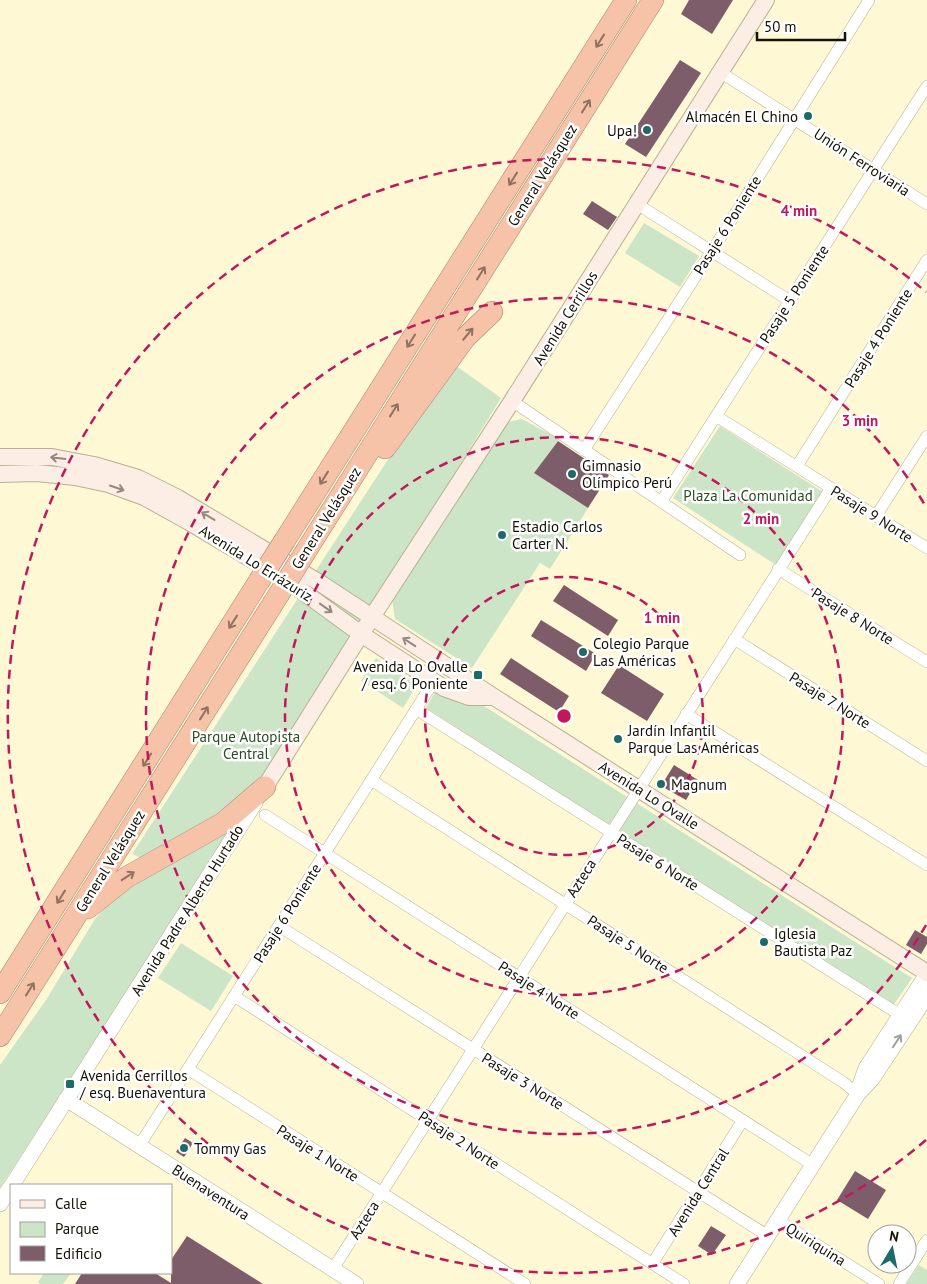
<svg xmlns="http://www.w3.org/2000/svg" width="927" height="1284" viewBox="0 0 927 1284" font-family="'PT Sans',sans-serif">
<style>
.green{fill:#cde5c7}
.building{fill:#7e5d6a}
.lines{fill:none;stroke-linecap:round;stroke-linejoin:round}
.minor-casing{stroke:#b7b18f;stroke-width:12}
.tertiary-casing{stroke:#b7b18f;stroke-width:16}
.secondary-casing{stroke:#b7b18f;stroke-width:18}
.motorway-casing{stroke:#a78570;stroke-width:22}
.minor{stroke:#fff;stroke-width:11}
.tertiary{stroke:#fff;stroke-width:15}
.secondary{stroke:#fcede5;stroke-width:16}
.motorway{stroke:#f6c3a9;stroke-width:21}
.motorway-bridge-casing{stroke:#a78570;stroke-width:22;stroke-linecap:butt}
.motorway-bridge{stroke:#f6c3a9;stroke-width:21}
.oneway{stroke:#90735f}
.oneway2{stroke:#948a80}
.oneway3{stroke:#a1a09b}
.ring{fill:none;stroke:#c2185b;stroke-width:2.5;stroke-dasharray:9 6}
.poi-dot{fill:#1d6a68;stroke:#fff;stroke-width:2}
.labels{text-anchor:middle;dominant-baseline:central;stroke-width:5;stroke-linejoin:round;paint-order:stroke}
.poi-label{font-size:15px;fill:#141105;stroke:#fff;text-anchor:start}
.street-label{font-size:15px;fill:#141105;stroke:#fff}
.park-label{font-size:15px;fill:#2b4c22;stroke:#fff}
.centre{fill:#c2185b;stroke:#fff;stroke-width:2.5}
.ring-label{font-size:15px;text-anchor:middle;font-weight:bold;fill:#c2185b;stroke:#fff;stroke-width:5;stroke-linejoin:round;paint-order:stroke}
</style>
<rect width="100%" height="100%" fill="#fff8d5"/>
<path class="green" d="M644,223l55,33 -19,31 -55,-34z
M455,365l46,33 -218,354 -38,48 -102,59 -11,-5 279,-430z
M522,419l37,20 -25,34 54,35 -38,61 -10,-6 -68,105 -77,-49 -3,-20 116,-177z
M720,426l103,66 -47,73 -103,-67z
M376,658l41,27 -14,23 -42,-27z
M436,690l40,11 436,277 -19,28 -467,-298z
M235,826l-235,362v-123l46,-65 49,-81 20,-22 13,-9z
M181,943l52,33 -22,35 -53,-33z
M919,1265l8,5v14h-21z
M44,1273h27l-8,11h-23l-2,-2z"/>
<path class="building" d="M689,0h44l-21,34 -31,-20z
M680,60l21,13 -55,84 -21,-13z
M592,201l25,16 -9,13 -25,-16z
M558,441l51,34 -21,33 -54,-35z
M564,585l54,35 -10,16 -55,-35z
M541,620l55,34 -10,17 -55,-35z
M511,658l58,38 -10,16 -59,-38z
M619,665l45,29 -17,27 -46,-28z
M674,765l24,15 -12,20 -25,-14z
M915,930l12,7v7l-6,10 -15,-9z
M185,1138l8,5 -9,14 -8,-5z
M855,1171l31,19 -18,29 -31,-19z
M711,1226l15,9 -14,20 -14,-9z
M187,1236l76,48h-188l7,-11h73l16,10v-23z"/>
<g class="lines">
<defs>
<path id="minor" d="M720,72l207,132
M637,204l153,97
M512,401l228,154
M716,416l211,132
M584,450l128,-199 157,-251
M797,466l130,-206
M661,502l266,-416
M876,516l51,-80
M778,569l149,93
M734,639l193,122
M416,709l484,306
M686,714l241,151
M371,780l472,302 15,12
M265,815l548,350
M279,926l489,310
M234,996l450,288
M188,1069l337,215
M139,1146l295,-465
M778,1220l101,64
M652,1264l91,-144
M333,1269l498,-781
M899,1284l28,-44"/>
<path id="tertiary" d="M859,1088l7,-20 61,-94
M66,1099l290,185
M12,1185l243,-382
M0,1204l11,-18
M737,1284l121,-190 14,-15 55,-83"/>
<path id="secondary" d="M0,457h52l42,8 44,13 40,20 142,85 174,114 433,276
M0,474l37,-1 38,4 33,7 36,13 45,25 102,61 70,51 83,54 25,9h25
M265,787l96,-153 151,-233 254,-401"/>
<path id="motorway" d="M385,448l80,-110 27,-26
M285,540l341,-540
M306,551l347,-551
M88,908l39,-31 96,-54 42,-36
M0,993l259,-412
M0,1036l279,-442"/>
</defs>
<use href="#minor" class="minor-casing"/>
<use href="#tertiary" class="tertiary-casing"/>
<use href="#secondary" class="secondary-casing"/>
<use href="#motorway" class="motorway-casing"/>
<use href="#minor" class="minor"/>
<use href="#tertiary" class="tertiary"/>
<use href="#secondary" class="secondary"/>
<use href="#motorway" class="motorway"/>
<defs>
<path id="motorway-bridge" d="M259,581l26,-41
M279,594l27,-43"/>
</defs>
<use href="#motorway-bridge" class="motorway-bridge-casing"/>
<use href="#motorway-bridge" class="motorway-bridge"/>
</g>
<defs><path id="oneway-shaft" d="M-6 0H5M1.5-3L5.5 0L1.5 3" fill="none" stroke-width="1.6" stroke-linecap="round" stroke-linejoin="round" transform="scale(1.25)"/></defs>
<g class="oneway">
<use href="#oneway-shaft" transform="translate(600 41) rotate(122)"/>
<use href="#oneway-shaft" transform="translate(586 106) rotate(-58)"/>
<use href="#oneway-shaft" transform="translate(513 179) rotate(122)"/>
<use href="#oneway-shaft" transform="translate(481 273) rotate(-58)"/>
<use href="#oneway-shaft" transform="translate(468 334) rotate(-50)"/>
<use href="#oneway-shaft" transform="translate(411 341) rotate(122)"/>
<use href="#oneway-shaft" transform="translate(394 410) rotate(-58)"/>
<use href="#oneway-shaft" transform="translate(324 478) rotate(122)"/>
<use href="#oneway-shaft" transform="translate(233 622) rotate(122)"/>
<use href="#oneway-shaft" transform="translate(204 713) rotate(-58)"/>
<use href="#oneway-shaft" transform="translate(147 760) rotate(122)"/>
<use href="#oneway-shaft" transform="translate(128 876) rotate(-33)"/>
<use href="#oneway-shaft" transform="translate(61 897) rotate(122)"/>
<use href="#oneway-shaft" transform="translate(30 989) rotate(-58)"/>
</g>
<g class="oneway2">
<use href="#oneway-shaft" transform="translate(58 458) rotate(-173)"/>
<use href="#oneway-shaft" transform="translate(117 488) rotate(19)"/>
<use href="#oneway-shaft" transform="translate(208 516) rotate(-149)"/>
<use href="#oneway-shaft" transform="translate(326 608) rotate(36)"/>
<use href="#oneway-shaft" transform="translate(409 642) rotate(-147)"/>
</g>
<use class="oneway3" href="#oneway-shaft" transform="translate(897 1041) rotate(-57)"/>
<g class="ring">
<circle cx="564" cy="716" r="139"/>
<circle cx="564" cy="716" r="279"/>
<path d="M926 925A418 418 0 1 1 926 507"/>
<path d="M926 1140A557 557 0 1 1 926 292"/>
</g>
<g class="poi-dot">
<circle cx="808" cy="116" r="5"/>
<circle cx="647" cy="130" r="5"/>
<circle cx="572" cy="474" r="5"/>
<circle cx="502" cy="535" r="5"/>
<circle cx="583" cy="652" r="5"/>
<rect x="473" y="670" width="10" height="10" rx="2.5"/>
<circle cx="618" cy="739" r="5"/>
<circle cx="661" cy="784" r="5"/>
<circle cx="764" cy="942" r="5"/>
<rect x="65" y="1079" width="10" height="10" rx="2.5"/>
<circle cx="184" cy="1148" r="5"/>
</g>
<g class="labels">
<g class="poi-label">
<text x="798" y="116" text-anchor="end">Almacén El Chino</text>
<text x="637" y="130" text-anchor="end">Upa!</text>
<text x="582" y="465">Gimnasio<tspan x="582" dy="17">Olímpico Perú</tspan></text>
<text x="512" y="526">Estadio Carlos<tspan x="512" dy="17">Carter N.</tspan></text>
<text x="593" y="643">Colegio Parque<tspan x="593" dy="17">Las Américas</tspan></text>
<text x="468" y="666" text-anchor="end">Avenida Lo Ovalle<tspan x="468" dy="17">/ esq. 6 Poniente</tspan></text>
<text x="628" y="730">Jardín Infantil<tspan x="628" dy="17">Parque Las Américas</tspan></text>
<text x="671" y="784">Magnum</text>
<text x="774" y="933">Iglesia<tspan x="774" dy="17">Bautista Paz</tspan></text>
<text x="80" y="1075">Avenida Cerrillos<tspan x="80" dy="17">/ esq. Buenaventura</tspan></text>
<text x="194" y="1148">Tommy Gas</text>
</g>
<g class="street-label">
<text transform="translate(862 162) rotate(33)">Unión Ferroviaria</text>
<text transform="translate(542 175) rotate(-58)">General Velásquez</text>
<text transform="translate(727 225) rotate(-58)">Pasaje 6 Poniente</text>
<text transform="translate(794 294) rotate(-57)">Pasaje 5 Poniente</text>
<text transform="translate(565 318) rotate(-58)">Avenida Cerrillos</text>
<text transform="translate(878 338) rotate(-58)">Pasaje 4 Poniente</text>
<text transform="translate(872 514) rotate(32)">Pasaje 9 Norte</text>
<text transform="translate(326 518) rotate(-58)">General Velásquez</text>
<text transform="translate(256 563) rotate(32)">Avenida Lo Errázuriz</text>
<text transform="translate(853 616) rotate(32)">Pasaje 8 Norte</text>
<text transform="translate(830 700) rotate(32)">Pasaje 7 Norte</text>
<text transform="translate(649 795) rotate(32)">Avenida Lo Ovalle</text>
<text transform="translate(110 861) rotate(-58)">General Velásquez</text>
<text transform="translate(658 862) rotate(32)">Pasaje 6 Norte</text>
<text transform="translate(581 878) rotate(-58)">Azteca</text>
<text transform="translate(187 910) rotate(-58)">Avenida Padre Alberto Hurtado</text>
<text transform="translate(287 913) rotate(-58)">Pasaje 6 Poniente</text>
<text transform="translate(628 944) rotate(33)">Pasaje 5 Norte</text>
<text transform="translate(539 990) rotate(33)">Pasaje 4 Norte</text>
<text transform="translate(523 1081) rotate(32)">Pasaje 3 Norte</text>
<text transform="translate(459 1140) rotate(33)">Pasaje 2 Norte</text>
<text transform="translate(318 1153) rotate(32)">Pasaje 1 Norte</text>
<text transform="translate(211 1192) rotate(33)">Buenaventura</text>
<text transform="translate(698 1192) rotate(-58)">Avenida Central</text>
<text transform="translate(364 1220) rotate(-58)">Azteca</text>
<text transform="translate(816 1244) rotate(32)">Quiriquina</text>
</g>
<g class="park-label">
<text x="748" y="495">Plaza La Comunidad</text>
<text x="246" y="736">Parque Autopista<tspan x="246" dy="17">Central</tspan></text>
</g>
</g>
<circle cx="564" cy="716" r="8" class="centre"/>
<g class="ring-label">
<text x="799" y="216">4 min</text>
<text x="860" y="426">3 min</text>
<text x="761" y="524">2 min</text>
<text x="662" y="623">1 min</text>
</g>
<rect x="10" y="1184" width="162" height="90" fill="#ffffff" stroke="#a1a09b"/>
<rect x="20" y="1200" width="25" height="8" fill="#fcede5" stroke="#a1a09b"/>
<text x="55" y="1209" font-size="15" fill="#141105">Calle</text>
<rect x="20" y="1222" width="25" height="15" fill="#cde5c7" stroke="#a1a09b"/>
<text x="55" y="1234" font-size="15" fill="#141105">Parque</text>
<rect x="20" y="1246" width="25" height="15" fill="#7e5d6a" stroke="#a1a09b"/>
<text x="55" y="1259" font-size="15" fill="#141105">Edificio</text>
<g transform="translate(892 1249) rotate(10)"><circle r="24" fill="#ffffff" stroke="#a1a09b"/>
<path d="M0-4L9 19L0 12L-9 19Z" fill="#1d6a68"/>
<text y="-8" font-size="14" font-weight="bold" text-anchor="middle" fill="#141105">N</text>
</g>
<path d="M757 32v8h88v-8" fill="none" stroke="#141105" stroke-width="2.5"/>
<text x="764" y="32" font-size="15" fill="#141105" stroke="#ffffff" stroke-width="4" paint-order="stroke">50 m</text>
</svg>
